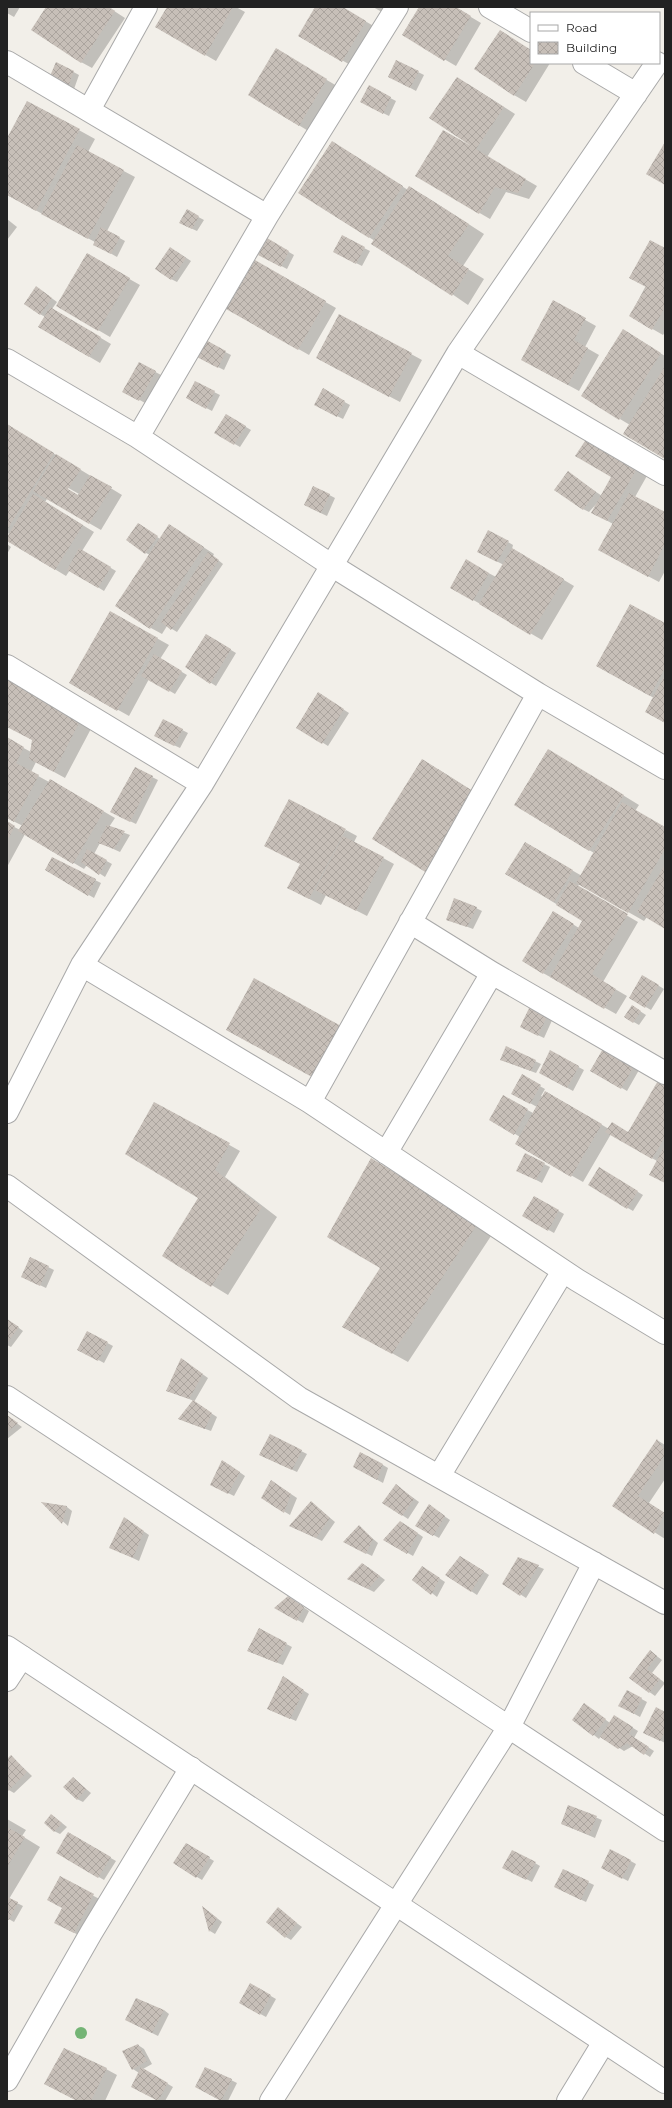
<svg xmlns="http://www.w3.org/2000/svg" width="672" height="2108" viewBox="0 0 672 2108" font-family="Montserrat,sans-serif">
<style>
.shadow{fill:#0003;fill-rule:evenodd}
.building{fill:url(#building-cross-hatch)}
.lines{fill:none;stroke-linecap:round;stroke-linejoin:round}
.minor-casing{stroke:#a9a9a9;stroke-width:24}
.tertiary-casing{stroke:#a9a9a9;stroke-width:24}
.minor{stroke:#fff;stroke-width:22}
.tertiary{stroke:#fff;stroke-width:22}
.tree{fill:#74b475}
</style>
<defs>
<pattern id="building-cross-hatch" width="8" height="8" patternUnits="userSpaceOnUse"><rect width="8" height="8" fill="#c7bfb8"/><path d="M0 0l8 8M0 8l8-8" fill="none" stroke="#aba49e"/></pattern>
</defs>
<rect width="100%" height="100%" fill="#f2efe9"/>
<path class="shadow" d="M7,7h13l-6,10 -7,-4z
M48,7h60l17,11 -33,50 -11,-6z
M169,7h67l9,5 -29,49 -59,-34z
M316,7h25l36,21 -23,39 -55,-31z
M373,7h21l-5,9z
M420,7h34l27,16 -25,43 -53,-31z
M276,50l61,36 -27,46 -61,-37z
M531,50v13h19l-24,39 -12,-7z
M396,61l28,14 -8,16 -22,-12z
M57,63l22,12 -5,14 -22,-14z
M468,84l47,30 -28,43 50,29 -8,13 -23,-7 -16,27 -74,-43 55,-31z
M369,87l27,14 -7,15 -22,-11z
M28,102l67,37 -7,13 47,25 -28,54 18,10 -8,16 -23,-13 1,-2 -88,-47v-54z
M343,149l65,41 17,6 59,38 -21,32 21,13 -16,26 -93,-64 -76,-48z
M187,211l17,9 -7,11 -11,-5z
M7,219l10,8 -10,13z
M268,240l26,15 -7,14 -23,-12z
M364,248l6,3 -8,15 -22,-11z
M665,249v83l-2,3 -33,-19z
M176,251l15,10 -14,21 -6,-3z
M87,255l53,30 -30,52 -53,-31z
M255,262l81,46 -27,47 -81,-46z
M42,291l15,11 -5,7 59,35 -11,19 -61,-36 6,-10 -5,-3z
M553,302l43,24 -11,21 14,8 -20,36 -46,-25z
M634,337l31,19v102l-35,-33 -10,-6z
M204,341l27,14 -7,15 -22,-11z
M411,354l11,6 -22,42 -72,-38z
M139,363l22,12 -16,28 -21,-12z
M323,390l27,15 -7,14 -22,-11z
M214,392l6,3 -8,16 -19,-10z
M226,415l25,15 -11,17 -24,-14z
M7,425l115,70 -21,35 -54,-31 -2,3 49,30 -12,19 34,20 -12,20 -34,-21 -4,6 -59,-36 3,-6 -3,-1zM65,486l14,8v3l-15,-9z
M587,439l61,35 -13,23 30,17v57l-6,11 -49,-26 3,-32 -9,-5 -4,-19 -11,12 -6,-3 -10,-33 29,20 10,-19z
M314,487l21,11 -8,18 -17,-8z
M144,527l16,12 20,-7 34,22 -1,2 10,8 -46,68 -10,-6 -5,8 -11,-6 -1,-73 -4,-2z
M508,542l5,3 -1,4 62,37 -32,54 -91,-53 15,-26 30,16 8,-12 -20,-10z
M7,544l4,3 -4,7z
M110,612l59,33 -9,14 27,16 -12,19 -26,-15 -20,37 -59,-33z
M665,624v99l-11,-25 -57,-32z
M206,635l30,18 -20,33 -30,-19z
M7,679l86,46 -28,53 -29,-16 -5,10 18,10 1,-2 65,38 -6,9 21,8 -10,17 -20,-9 -6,11 18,10 -7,13 -18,-12 -3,4 -59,-35 -18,33v-44l13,7 3,-4 -16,-8v-79l24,13 2,-12 -26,-14z
M324,697l25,16 -21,33 -30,-19z
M163,720l25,13 -8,15 -19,-9z
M564,759l75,46 -4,6 30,17v100l-18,-11 -3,4 -65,-37 -1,3 60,35 -35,60 24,14 -11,18 -73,-41 10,-61 26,16 5,-7 -77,-47 18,-31 57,33 12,-23 -78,-48z
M438,769l53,34 -48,78z
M152,777l6,3 -22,44 -25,-12z
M346,830l11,6 -3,6 40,22 -27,52 -41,-21 -5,10 -21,-11z
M46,870l49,10 6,3 -7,15z
M476,908l6,3 -9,18 -26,-10z
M643,976l21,13 -13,21 -21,-12z
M532,1005l22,11 -10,22 -17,-8z
M632,1006l14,9 -7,10 -14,-8z
M604,1049l35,21 -12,21 -35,-21z
M551,1052l33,18 -11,21 -33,-18z
M501,1060l34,1 6,3 -5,9z
M522,1076l23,13 -4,7 2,1 3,-5 63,37 20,4 36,-49v99l-8,-22 -46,-27 -28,48 -67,-38 4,-7 -29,-18 13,-22 29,16 4,-6 -25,-14z
M155,1103l85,48 -15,26 52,40 -49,78 -64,-39 35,-58z
M372,1160l121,73 -85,129 -49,-27 22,-68z
M544,1164l6,3 -8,16 -19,-10z
M605,1172l38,23 -10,16 -44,-26z
M534,1197l30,17 -10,19 -30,-17z
M30,1258l24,12 -8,18 -19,-9z
M7,1319l16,12 -12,16 -4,-2z
M87,1332l26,14 -9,17 -20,-11z
M187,1363l21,15 -14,24 23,15 -6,14 -27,-10 10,-20 -27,-11z
M7,1416l15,11 -15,12z
M271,1436l36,18 -10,18 -37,-17z
M657,1440l8,5v34l-16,24 16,11v25l-51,-33z
M228,1464l17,12 -11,20 -18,-9z
M383,1465l5,3 -5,15 -29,-16z
M276,1484l21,14 -7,17 -28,-17z
M397,1486l22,16 -11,17 -24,-16z
M311,1502l24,20 -13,19 -32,-15z
M44,1504l23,3 5,4 -4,15z
M434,1509l16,11 -11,18 -23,-13z
M130,1522l19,13 -10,26 -23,-11z
M406,1525l17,12 -10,19 -29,-17z
M359,1527l19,16 -6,13 -22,-11z
M518,1558l26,11 -18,29 -23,-15z
M466,1560l23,15 -12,20 -30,-20z
M368,1567l17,13 -11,12 -20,-10z
M427,1570l18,12 -8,15 -23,-18z
M293,1600l16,11 -6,12 -27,-15z
M260,1630l32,17 -9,18 -35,-14z
M650,1651l12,9 -10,13 13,10 -10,13 -25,-18z
M288,1681l21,13 -13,27 -23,-10z
M627,1691l20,11 -7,15 -20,-11z
M590,1708l20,15 10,-3 18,11 -4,7 20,13 -4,6 -17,-11 -9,5 -23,-15 -2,3 -5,-4 -21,-15z
M665,1713v30l-15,-8z
M11,1756l21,20 -18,17 -7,-4v-29z
M73,1778l18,15 -8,9 -6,-3z
M569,1806l33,14 -7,18 -33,-14z
M52,1815l15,12 -7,7 -6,-3z
M7,1819l19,11 -4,6 18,11 -31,52 14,7 -9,16 -7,-4z
M69,1834l47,27 -12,19 -46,-27z
M186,1844l28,17 -12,19 -28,-17z
M611,1850l25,14 -8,17 -21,-11z
M535,1863l5,3 -8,16 -23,-12z
M563,1870l31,15 -8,17 -25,-12z
M60,1878l45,24 -20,36 -19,-9z
M204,1908l18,14 -7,12 -5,-3z
M278,1909l24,18 -11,13 -5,-3z
M250,1984l26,15 -10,18 -26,-14z
M164,2010l5,4 -11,22 -26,-13z
M138,2045l6,4 8,15 -9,5 30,18 -8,14h-6l-27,-15 7,-13 -6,-4z
M106,2069l11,6 -12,26h-27z
M231,2080l6,3 -9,18h-6l-25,-15z"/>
<path class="building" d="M46,7h63l6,4 -34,52 -50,-33z
M167,7h66l-28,49 -50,-29z
M315,7h28l23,14 -24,41 -44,-26z
M419,7h37l15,9 -27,45 -42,-26z
M500,30l31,20v13h4l-21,33 -40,-27z
M276,48l51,31 -28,47 -51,-31z
M396,60l23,11 -9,17 -22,-11z
M56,62l18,9 -6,16 -18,-11z
M457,77l47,30 -28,42 50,30 -8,14 -23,-6 -16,27 -64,-38 28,-46 28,16 -42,-28z
M369,85l22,12 -8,17 -23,-12z
M27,101l53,28 -44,82 -29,-16v-57z
M332,141l71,45 -34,52 -71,-45z
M665,142v43l-19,-11z
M77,145l47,25 -36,69 -47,-25z
M409,186l60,38 -21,32 21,13 -17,27 -81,-52z
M187,209l12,7 -7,13 -13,-6z
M101,227l19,10 -9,17 -18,-9z
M342,235l23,12 -9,17 -23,-12z
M267,238l22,13 -8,16 -23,-12z
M650,240l15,8v59l-13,23 -23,-14 17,-29 -17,-9z
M170,247l16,11 -15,22 -16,-11z
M87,253l43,25 -32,53 -42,-25z
M255,260l71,41 -28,49 -72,-41z
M36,286l16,12 -12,17 -16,-11z
M553,300l33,18 -12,22 14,8 -20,37 -47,-25z
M50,307l51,30 -12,20 -51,-30z
M339,314l73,39 -23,44 -73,-39z
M623,329l38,24 -42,67 -38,-24z
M204,339l22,12 -8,17 -23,-12z
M139,362l17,9 -17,30 -17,-9z
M665,366v93l-42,-25z
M195,381l20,10 -9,18 -20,-11z
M323,388l22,13 -8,16 -23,-12z
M226,414l20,12 -12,19 -20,-12z
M7,424l47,29 -47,77z
M587,438l51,29 -31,54 -16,-8 20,-36 -36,-21z
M56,454l25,15 -13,20 10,6 12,-20 22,12 -23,37 -56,-33z
M568,471l28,21 -13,18 -29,-20z
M313,486l17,8 -9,19 -17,-8z
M629,493l36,19v32l-17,33 -50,-27z
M33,494l50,31 -28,45 -48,-29v-4z
M138,523l20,13 -13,18 -19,-14z
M169,524l35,23 -54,82 -35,-23z
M488,530l21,11 -12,21 -20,-10z
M79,548l32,19 -13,21 -31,-18z
M512,548l52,31 -34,56 -51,-31z
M208,552l11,8 -48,70 -10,-8z
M466,559l23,14 -16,28 -23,-13z
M630,604l35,19v45l-15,28 -54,-30z
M110,611l48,27 -41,73 -48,-28z
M206,634l25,15 -21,35 -25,-17z
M154,654l28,17 -13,21 -28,-16z
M665,675v48l-20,-11z
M7,678l75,39 -28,55 -25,-13 3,-19 -25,-13z
M318,692l26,17 -22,35 -26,-16z
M163,719l20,10 -9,17 -20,-10z
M7,737l17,10 -8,16 23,12 -25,47 -7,-4z
M548,749l76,46 -35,56 -75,-46z
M422,759l54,34 -49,80 -55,-34z
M135,767l18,9 -23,46 -20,-10z
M50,779l54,32 -31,53 -55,-33z
M289,799l57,30 -37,70 -22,-11 13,-24 -36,-18z
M622,802l43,25v22l-37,64 -52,-30z
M7,821l8,5 -8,15z
M107,825l18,6 -11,18 -16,-6z
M343,836l41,21 -28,54 -41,-21z
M525,842l48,28 -19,32 -49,-28z
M87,849l20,11 -8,15 -18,-13z
M52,857l44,22 -8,17 -43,-26z
M665,864v65l-28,-17z
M570,881l58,33 -36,60 24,15 -12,20 -54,-32 32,-56 -26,-16z
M454,898l23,9 -10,20 -21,-7z
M553,911l21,13 -31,50 -21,-13z
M642,975l17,10 -14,23 -16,-10z
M254,978l87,48 -29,51 -86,-47z
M531,1004l18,8 -11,24 -18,-9z
M632,1005l9,6 -8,12 -9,-6z
M506,1046l30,14 -5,11 -31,-11z
M604,1047l30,19 -13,23 -31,-18z
M550,1050l29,16 -12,22 -28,-15z
M522,1074l19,11 -11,19 -19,-10z
M659,1079l6,4v54l-13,22 -47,-27 7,-10 16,10z
M545,1091l57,33 -31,53 -56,-33z
M503,1095l25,14 -14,26 -25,-15z
M154,1102l76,41 -15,27 47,37 -51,80 -49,-31 36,-58 -73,-44z
M665,1145v38l-16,-8z
M525,1153l20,10 -9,17 -20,-9z
M371,1158l107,65 -86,131 -50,-27 38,-59 -53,-31z
M599,1167l39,24 -11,18 -39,-24z
M534,1196l25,14 -11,21 -26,-15z
M30,1257l19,9 -9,20 -19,-9z
M7,1319l12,8 -12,16z
M87,1331l21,11 -10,19 -21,-11z
M181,1358l22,16 -14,25 -23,-8z
M193,1400l19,13 -7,16 -27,-10z
M7,1415l11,8 -11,9z
M270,1434l32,16 -10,20 -33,-15z
M657,1439l8,12v4l-27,41 27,17 -11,21 -42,-28z
M360,1452l23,12 -6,16 -24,-13z
M222,1460l18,12 -12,22 -18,-9z
M271,1480l20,14 -7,19 -23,-15z
M396,1484l18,15 -12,17 -20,-13z
M311,1501l19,17 -14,20 -27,-12z
M41,1502l26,4 -5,18z
M429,1504l16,12 -12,20 -18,-10z
M124,1517l20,14 -11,27 -24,-10z
M400,1521l18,12 -11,21 -24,-14z
M359,1525l14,14 -7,15 -23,-12z
M460,1556l24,15 -13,21 -26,-17z
M518,1557l21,8 -19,31 -18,-12z
M362,1563l18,13 -12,13 -21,-10z
M422,1566l18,12 -9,17 -19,-15z
M288,1596l16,11 -7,14 -23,-13z
M259,1628l28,15 -10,20 -30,-12z
M650,1650l7,6 -10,13 13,10 -11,14 -20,-15z
M283,1676l21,14 -14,29 -23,-10z
M627,1690l15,8 -8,16 -16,-8z
M584,1703l22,16 -13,17 -21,-16z
M656,1707l9,5v19l-5,10 -17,-8z
M614,1715l19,12 -4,7 20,13 -5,8 -17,-12 -9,6 -18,-12z
M11,1755l16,17 -19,19 -1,-32z
M73,1777l13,12 -9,11 -14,-13z
M568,1805l29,11 -8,19 -28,-11z
M51,1814l11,9 -8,9 -10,-9z
M7,1827l18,10 -18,30z
M68,1832l43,25 -13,21 -42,-25z
M186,1843l24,14 -14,21 -23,-15z
M610,1849l21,11 -9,19 -21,-11z
M512,1850l24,12 -10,18 -24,-12z
M563,1869l26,12 -8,19 -27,-13z
M60,1876l34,18 -20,39 -20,-10 8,-15 -15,-8z
M7,1897l11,5 -9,18 -2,-1z
M202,1906l15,12 -8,14z
M278,1907l19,16 -12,15 -19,-16z
M250,1983l21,12 -11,20 -21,-12z
M136,1998l28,12 -12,23 -27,-13z
M138,2044l9,17 -15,9 -10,-19z
M64,2048l43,20 -16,33h-14l-33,-17z
M141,2067l27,16 -10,18 -27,-14z
M205,2067l27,12 -11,22 -26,-14z"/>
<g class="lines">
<defs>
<path id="minor" d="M490,7l41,24
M7,62l260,154
M584,63l52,31
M89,110l57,-103
M458,353l207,121
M7,360l131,77 193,128 207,129 127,74
M138,437l129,-221 130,-209
M7,666l195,118
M410,922l82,51
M82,965l228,137 267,178 88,53
M310,1102l228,-408
M7,1112l75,-147 120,-181 256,-431 199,-290
M386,1153l106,-180 173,100
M7,1186l292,212 366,205
M7,1397l658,433
M439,1476l124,-205
M7,1680l15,-23
M7,2080l84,-147 100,-165
M271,2101l238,-374 85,-164
M568,2101l36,-59"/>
<path id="tertiary" d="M7,1647l658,435"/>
</defs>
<use href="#minor" class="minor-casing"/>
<use href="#tertiary" class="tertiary-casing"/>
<use href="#minor" class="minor"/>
<use href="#tertiary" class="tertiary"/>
</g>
<circle class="tree" cx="81" cy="2033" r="6"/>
<rect width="672" height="2108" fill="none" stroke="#222222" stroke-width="16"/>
<rect x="530" y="12" width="130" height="52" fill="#ffffff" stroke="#a7a7a7"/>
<rect x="538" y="25" width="20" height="6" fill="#ffffff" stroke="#a7a7a7"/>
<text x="566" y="32" font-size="12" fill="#222222">Road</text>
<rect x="538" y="42" width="20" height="12" fill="url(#building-cross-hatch)" stroke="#a7a7a7"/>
<text x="566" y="52" font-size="12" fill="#222222">Building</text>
</svg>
